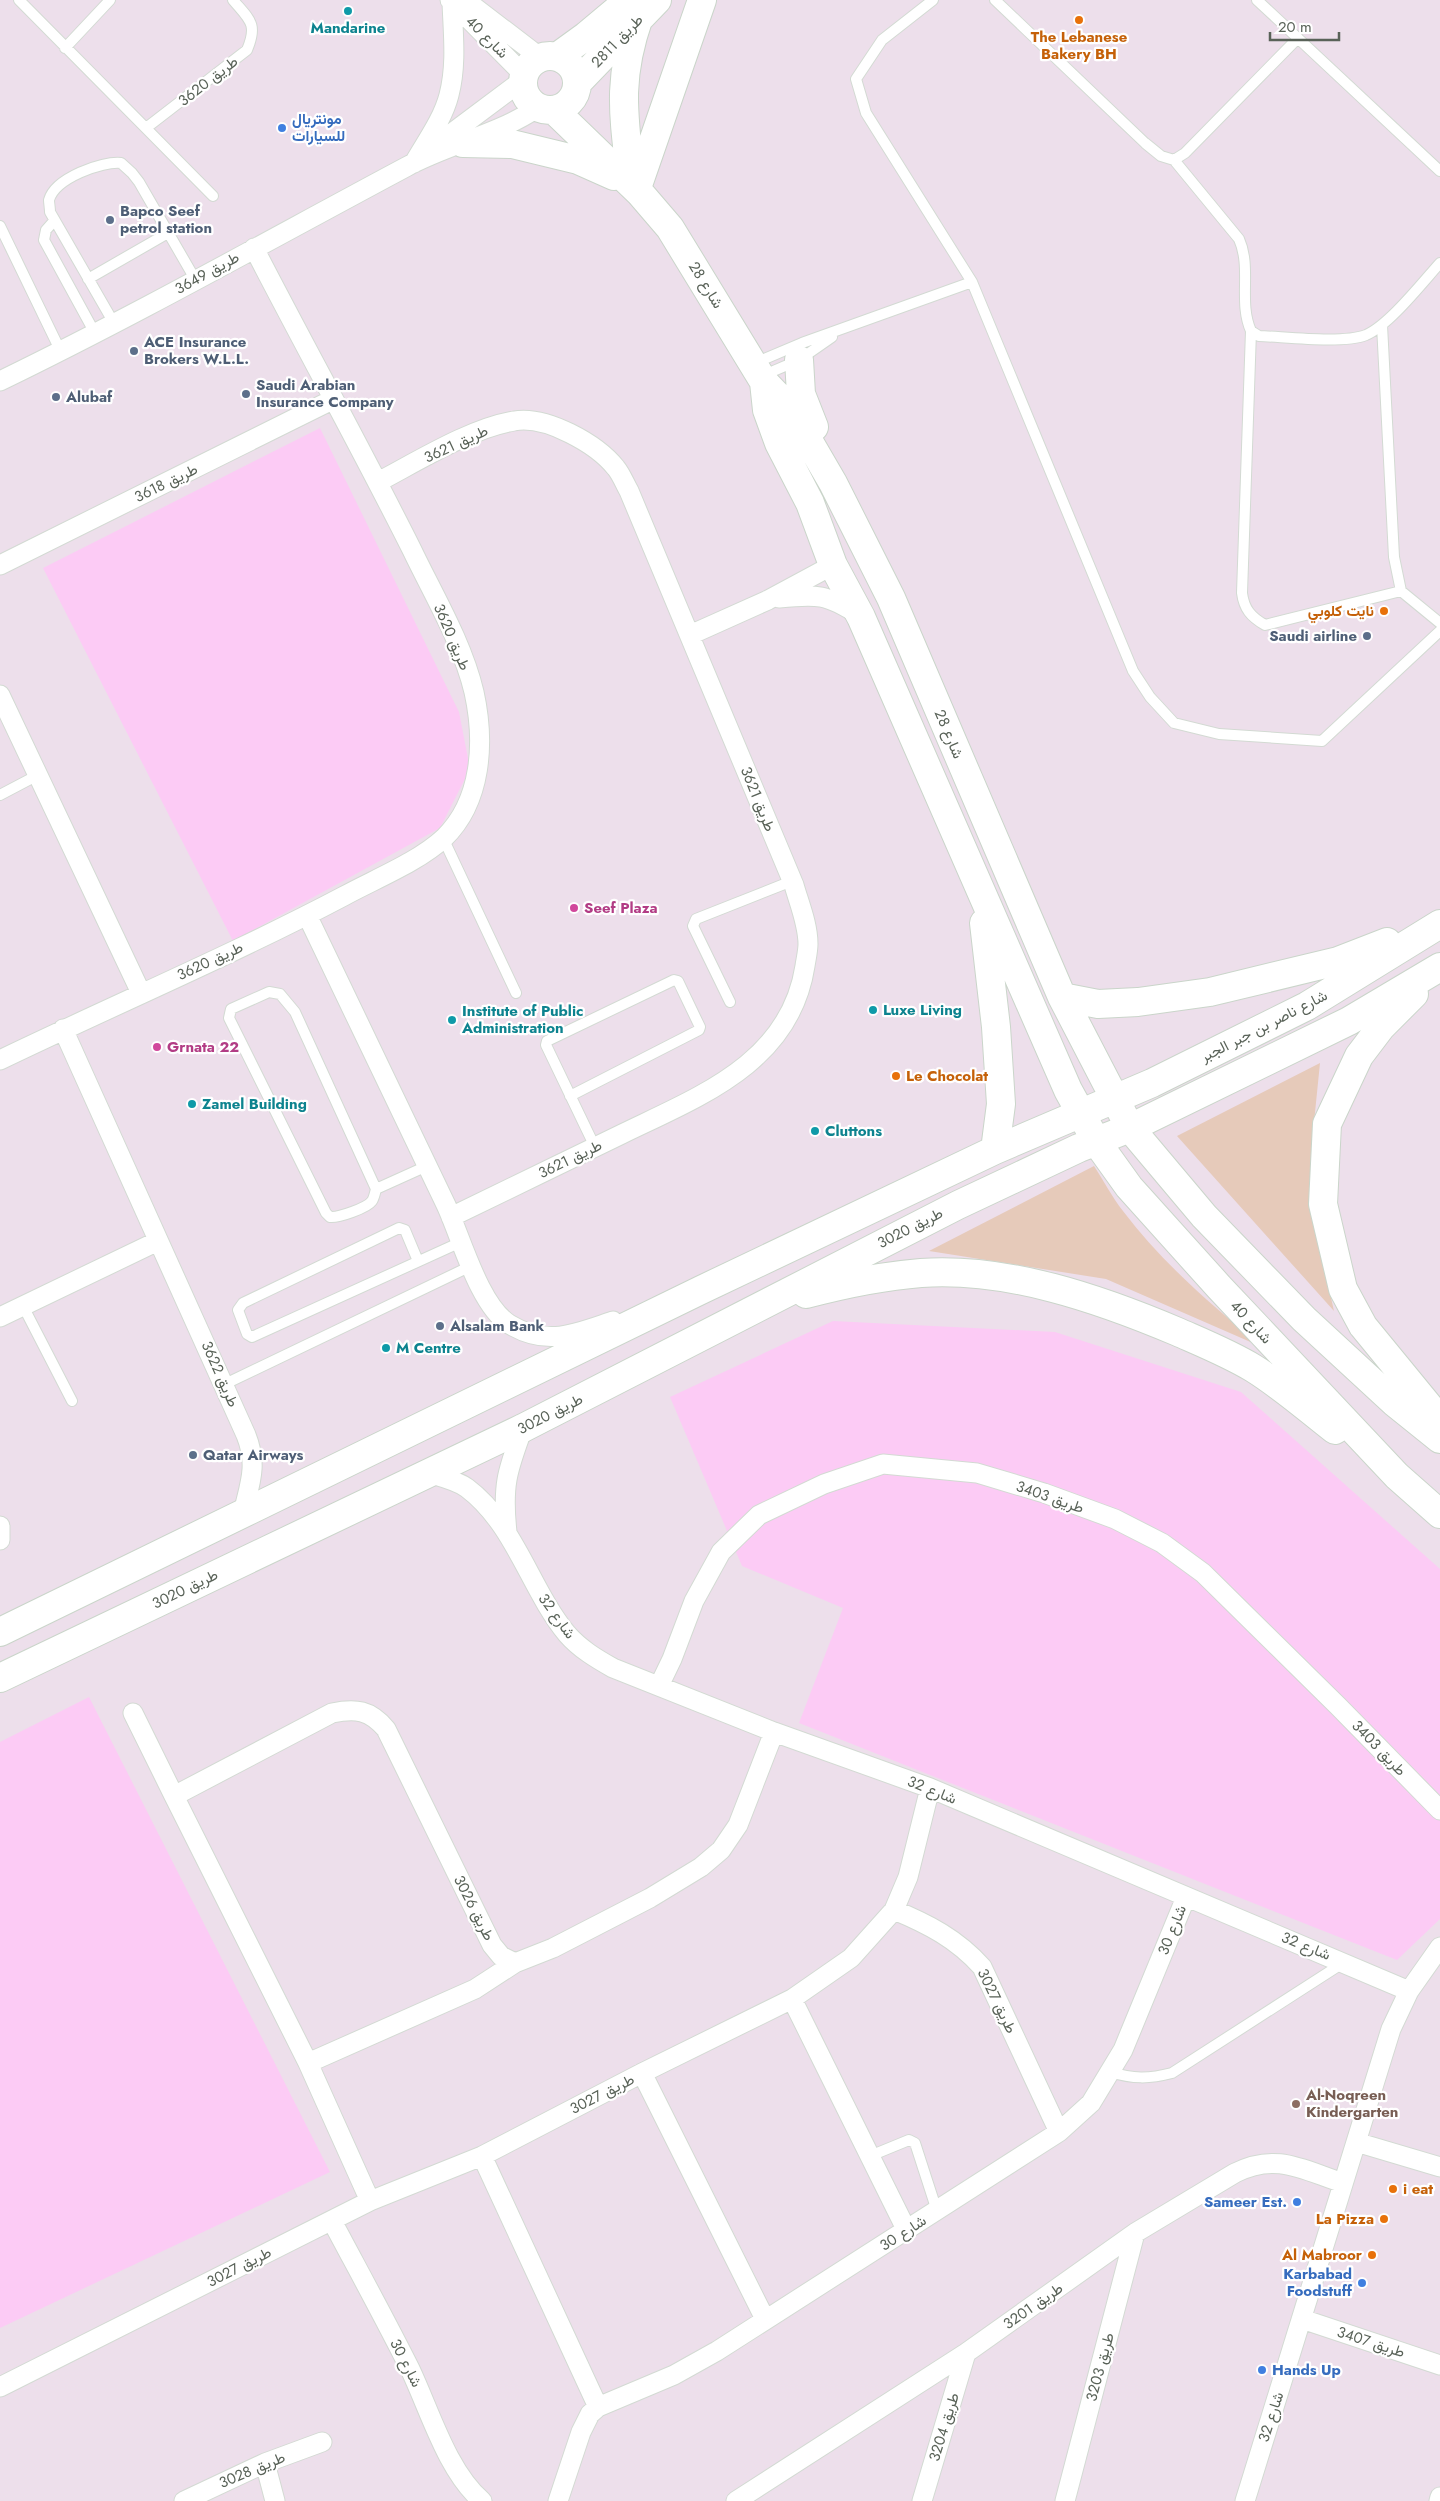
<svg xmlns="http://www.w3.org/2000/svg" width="1440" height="2501" viewBox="0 0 1440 2501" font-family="Jost,Vazirmatn,sans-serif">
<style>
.green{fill:#e6caba}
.sand{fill:#fccbf5}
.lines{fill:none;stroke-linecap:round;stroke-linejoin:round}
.lane-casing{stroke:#d3dad3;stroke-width:12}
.street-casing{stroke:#d3dad3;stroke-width:21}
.secondary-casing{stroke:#cad5ca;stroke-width:30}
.lane{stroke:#fff;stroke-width:10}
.street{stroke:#fff;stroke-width:19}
.secondary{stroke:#fff;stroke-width:28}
.culture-dot{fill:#0f9aa8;stroke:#fff;stroke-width:2}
.food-dot{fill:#e8710a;stroke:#fff;stroke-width:2}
.shop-dot{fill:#3f7fe0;stroke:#fff;stroke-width:2}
.service-dot{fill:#5c6f8a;stroke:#fff;stroke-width:2}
.hotel-dot{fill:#d1479c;stroke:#fff;stroke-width:2}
.education-dot{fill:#8d6e63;stroke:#fff;stroke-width:2}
.labels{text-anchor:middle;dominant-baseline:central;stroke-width:4.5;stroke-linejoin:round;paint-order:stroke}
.culture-label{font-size:15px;font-weight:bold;fill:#0d838f;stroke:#fff;text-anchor:start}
.street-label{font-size:15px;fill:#596258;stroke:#fff}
.food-label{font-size:15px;font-weight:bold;fill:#c56008;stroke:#fff;text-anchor:end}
.shop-label{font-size:15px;font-weight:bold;fill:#366cbe;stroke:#fff;text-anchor:start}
.service-label{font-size:15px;font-weight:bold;fill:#4e5e75;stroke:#fff;text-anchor:start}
.hotel-label{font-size:15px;font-weight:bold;fill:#b23c85;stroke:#fff;text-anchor:start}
.education-label{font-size:15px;font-weight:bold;fill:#785e54;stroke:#fff;text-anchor:start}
</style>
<rect width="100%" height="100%" fill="#eddfeb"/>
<path class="green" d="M1320,1063l-9,89 -2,49 25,110 -157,-175z
M1094,1166c10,15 18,31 29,45 39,52 89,94 139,136l-156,-68 -177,-28z"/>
<path class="sand" d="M320,428l139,284 11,57 -30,59 -207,113 -190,-373z
M833,1321l222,11 186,60 199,177v350l-43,41 -598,-237 44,-115 -101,-42 -72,-169z
M89,1697l241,475 -330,156v-586z"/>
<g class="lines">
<defs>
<path id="lane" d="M19,0l194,196
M995,0l150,143 16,13 13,4 11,-7 113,-115
M1257,0l183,171
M65,48l45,-48
M146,128l101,-78c11,-26 3,-30 -14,-50
M1174,160l65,79c13,29 -1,63 12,92l-9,262c2,16 9,24 23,32l136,-34
M54,221l-8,9 -2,10 52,95
M0,226l61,126
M88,279l80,-46
M972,282l161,389 17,26 24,26 45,11 103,7 118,-110
M115,325l-65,-113c0,-4 -1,-9 -1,-12 6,-22 53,-39 72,-37l11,10 7,9 56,97
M1382,325l12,232 7,34 39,32
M1251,331l8,5c27,1 84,8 107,-1 23,-10 56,-52 74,-72
M755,363l47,-20 170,-61 -106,-169 -10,-34 26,-39 51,-40
M762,376l37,-16 33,-23
M0,795l38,-20
M443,838l73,155
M269,992l11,2 15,18 81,177c-1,4 -2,9 -4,12 -5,7 -34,17 -42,16l-4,-4 -97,-195 2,-9z
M730,1002l-37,-76 3,-7 96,-38
M570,1096l129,-66 1,-3 -22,-46 -4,-1 -127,61 -1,4 49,102
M376,1189l51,-23
M418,1261l-13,-31 -6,-2 -156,75 -5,7 9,24 5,3 209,-95
M23,1306l49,95
M225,1384l246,-118
M1110,2072c23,7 39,7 62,1l171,-110
M870,2156l39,-16 6,3 22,68"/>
<path id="street" d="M450,0l74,75
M465,0l76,58
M432,148l91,-68
M414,163c12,-21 29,-44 35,-68 8,-31 4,-62 3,-93
M0,381c138,-67 271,-142 406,-214 42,-23 91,-32 131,-59
M378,482c40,-21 93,-54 136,-61 32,-6 83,23 102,47 5,6 9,16 13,23l165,394c5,18 14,39 14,59 0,7 -2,15 -3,22 -15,97 -105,130 -183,168 -57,28 -114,55 -171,83
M0,565l332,-165
M779,598c38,-4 48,-4 80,17
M690,635l78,-35 65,-35
M0,695l141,298
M307,915c46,97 93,193 139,290 15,32 33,100 63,119 38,23 65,10 104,-3
M63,1029l183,406c12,30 4,48 -3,78
M0,1060c114,-55 232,-105 344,-164 31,-17 74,-34 100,-58 38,-37 41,-96 30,-146 -12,-50 -40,-96 -62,-142 -51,-102 -106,-201 -158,-302
M0,1317l158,-76
M428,1473c13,4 28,7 39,15 48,36 63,101 100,146 13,15 30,25 46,34l161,64 156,56 479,203
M0,1526v14
M507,1532c-5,-46 0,-61 16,-104
M659,1686l13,-27 22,-58 27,-49 38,-37 65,-31 59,-20 94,9 67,20 71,26 47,24 41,30 135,133 102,104
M133,1713l41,83
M894,1910c34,14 63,29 88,57l77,165
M792,1999l115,232
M308,2063l167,-74 40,-26
M642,2073l123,246
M1356,2142l84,25
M482,2156l116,251
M370,2201l-62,-138 -134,-267 158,-83c24,-5 38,-3 54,16l106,216 9,11 14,7 38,-15 97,-50 51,-31 20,-17 17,-25 36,-93
M332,2221c26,49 53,98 78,148 20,42 37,102 72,132
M1302,2319l138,46
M0,2387l370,-186 112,-45 160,-83 150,-74 59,-41 43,-48 14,-33 22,-89
M265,2463l10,38
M184,2501l81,-38 57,-21
M558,2501l23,-69 9,-18 8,-7 76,-32 43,-24 342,-219 32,-29 32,-53 63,-153
M736,2501l230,-148 169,-120 100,-60c41,-21 68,-3 108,10
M922,2501l44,-148
M1065,2501l70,-268
M1245,2501l146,-472 18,-38 31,-44
M1439,2501l1,-4"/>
<path id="secondary" d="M523 83a27 27 0 1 1 54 0a27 27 0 1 1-54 0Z
M557,57l29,-21 43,-36
M578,82l79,-82
M555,111l85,82 30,35 94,154 26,27 43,74 58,115 171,399 68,131 74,88 100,103 90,83 46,37
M463,143l49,1 66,16 36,16
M630,172c-7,-61 -12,-95 9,-155
M638,185l64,-185
M799,360l2,34 13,33
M764,382l3,28 12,33 31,60 23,62 28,52 207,473 28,51 33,46 90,100 178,189 43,38
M984,923l12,104 5,77 -6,46
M1414,994l-33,33 -22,29 -32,68 -4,80 20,85 20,37 77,94
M1062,997l36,7 40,-2 72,-10 128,-31 49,-19
M806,1294c38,-10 76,-18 115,-21 87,-6 179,26 257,59 25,11 52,22 75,36 29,18 55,41 82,62
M0,1632l701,-342 294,-140 157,-67 155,-77 133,-82
M0,1678l523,-250 435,-223 121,-57 51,-20 219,-107 91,-54"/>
</defs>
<use href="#lane" class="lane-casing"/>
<use href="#street" class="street-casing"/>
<use href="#secondary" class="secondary-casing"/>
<use href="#lane" class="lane"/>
<use href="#street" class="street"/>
<use href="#secondary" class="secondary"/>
</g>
<g class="culture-dot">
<circle cx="348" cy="11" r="5"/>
<circle cx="873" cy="1010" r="5"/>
<circle cx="452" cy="1020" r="5"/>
<circle cx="192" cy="1104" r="5"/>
<circle cx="815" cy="1131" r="5"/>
<circle cx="386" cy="1348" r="5"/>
</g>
<g class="food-dot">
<circle cx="1079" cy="20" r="5"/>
<circle cx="1384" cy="611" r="5"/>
<circle cx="896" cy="1076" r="5"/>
<circle cx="1393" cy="2189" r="5"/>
<circle cx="1384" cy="2219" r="5"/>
<circle cx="1372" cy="2255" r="5"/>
</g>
<g class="shop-dot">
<circle cx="282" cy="128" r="5"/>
<circle cx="1297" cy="2202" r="5"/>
<circle cx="1362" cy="2283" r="5"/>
<circle cx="1262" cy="2370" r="5"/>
</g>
<g class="service-dot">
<circle cx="110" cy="220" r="5"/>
<circle cx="134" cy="351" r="5"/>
<circle cx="246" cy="394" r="5"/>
<circle cx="56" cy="397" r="5"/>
<circle cx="1367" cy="636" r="5"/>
<circle cx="440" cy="1326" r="5"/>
<circle cx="193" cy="1455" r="5"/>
</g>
<g class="hotel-dot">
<circle cx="574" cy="908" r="5"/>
<circle cx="157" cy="1047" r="5"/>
</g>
<circle class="education-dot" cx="1296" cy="2104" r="5"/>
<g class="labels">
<g class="culture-label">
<text x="348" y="28" text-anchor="middle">Mandarine</text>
<text x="883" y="1010">Luxe Living</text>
<text x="462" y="1011">Institute of Public<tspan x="462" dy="17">Administration</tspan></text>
<text x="202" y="1104">Zamel Building</text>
<text x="825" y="1131">Cluttons</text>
<text x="396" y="1348">M Centre</text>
</g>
<g class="street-label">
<text transform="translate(487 37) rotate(45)">شارع 40</text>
<text transform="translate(617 41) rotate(-46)">طريق 2811</text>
<text transform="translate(208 81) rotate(-38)">طريق 3620</text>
<text transform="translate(207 273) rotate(-29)">طريق 3649</text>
<text transform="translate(706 285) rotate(58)">شارع 28</text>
<text transform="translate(456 444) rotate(-25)">طريق 3621</text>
<text transform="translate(166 483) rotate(-26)">طريق 3618</text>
<text transform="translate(452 637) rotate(67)">طريق 3620</text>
<text transform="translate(949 734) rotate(67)">شارع 28</text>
<text transform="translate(758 799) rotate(68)">طريق 3621</text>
<text transform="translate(210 961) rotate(-25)">طريق 3620</text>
<text transform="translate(1264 1026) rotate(-27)">شارع ناصر بن جبر الجبر</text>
<text transform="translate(570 1159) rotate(-26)">طريق 3621</text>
<text transform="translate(910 1228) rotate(-27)">طريق 3020</text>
<text transform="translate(1251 1322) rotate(47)">شارع 40</text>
<text transform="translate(220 1374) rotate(66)">طريق 3622</text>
<text transform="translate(550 1414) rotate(-27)">طريق 3020</text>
<text transform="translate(1050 1497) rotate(19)">طريق 3403</text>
<text transform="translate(185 1589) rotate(-26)">طريق 3020</text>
<text transform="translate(557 1616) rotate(54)">شارع 32</text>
<text transform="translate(1379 1748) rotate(46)">طريق 3403</text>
<text transform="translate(932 1790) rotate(22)">شارع 32</text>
<text transform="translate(474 1908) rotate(63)">طريق 3026</text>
<text transform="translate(1172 1930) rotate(-68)">شارع 30</text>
<text transform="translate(1306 1946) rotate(22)">شارع 32</text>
<text transform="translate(997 2001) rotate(64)">طريق 3027</text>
<text transform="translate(602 2094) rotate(-27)">طريق 3027</text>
<text transform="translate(903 2233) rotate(-33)">شارع 30</text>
<text transform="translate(239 2267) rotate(-27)">طريق 3027</text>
<text transform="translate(1033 2306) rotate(-35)">طريق 3201</text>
<text transform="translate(1371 2342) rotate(18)">طريق 3407</text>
<text transform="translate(406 2363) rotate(63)">شارع 30</text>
<text transform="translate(1100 2367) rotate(-75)">طريق 3203</text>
<text transform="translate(1271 2417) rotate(-72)">شارع 32</text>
<text transform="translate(944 2427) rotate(-73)">طريق 3204</text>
<text transform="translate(252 2470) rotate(-23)">طريق 3028</text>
</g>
<g class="food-label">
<text x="1079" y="37" text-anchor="middle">The Lebanese<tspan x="1079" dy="17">Bakery BH</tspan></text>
<text x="1374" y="611">نايت كلوبي</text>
<text x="906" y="1076" text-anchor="start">Le Chocolat</text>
<text x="1403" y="2189" text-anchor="start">i eat</text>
<text x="1374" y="2219">La Pizza</text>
<text x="1362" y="2255">Al Mabroor</text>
</g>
<g class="shop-label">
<text x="292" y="119">مونتريال<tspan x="292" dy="17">للسيارات</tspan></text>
<text x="1287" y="2202" text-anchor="end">Sameer Est.</text>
<text x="1352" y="2274" text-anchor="end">Karbabad<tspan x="1352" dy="17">Foodstuff</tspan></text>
<text x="1272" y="2370">Hands Up</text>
</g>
<g class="service-label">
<text x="120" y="211">Bapco Seef<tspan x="120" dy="17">petrol station</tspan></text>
<text x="144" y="342">ACE Insurance<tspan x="144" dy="17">Brokers W.L.L.</tspan></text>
<text x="256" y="385">Saudi Arabian<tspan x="256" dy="17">Insurance Company</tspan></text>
<text x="66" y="397">Alubaf</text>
<text x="1357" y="636" text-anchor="end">Saudi airline</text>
<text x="450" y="1326">Alsalam Bank</text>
<text x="203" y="1455">Qatar Airways</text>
</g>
<g class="hotel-label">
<text x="584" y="908">Seef Plaza</text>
<text x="167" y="1047">Grnata 22</text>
</g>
<g class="education-label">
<text x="1306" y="2095">Al-Noqreen<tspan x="1306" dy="17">Kindergarten</tspan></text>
</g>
</g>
<path d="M1270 32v8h69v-8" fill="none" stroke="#596258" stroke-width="2.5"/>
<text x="1278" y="32" font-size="15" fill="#596258" stroke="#ffffff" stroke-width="4" paint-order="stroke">20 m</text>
</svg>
